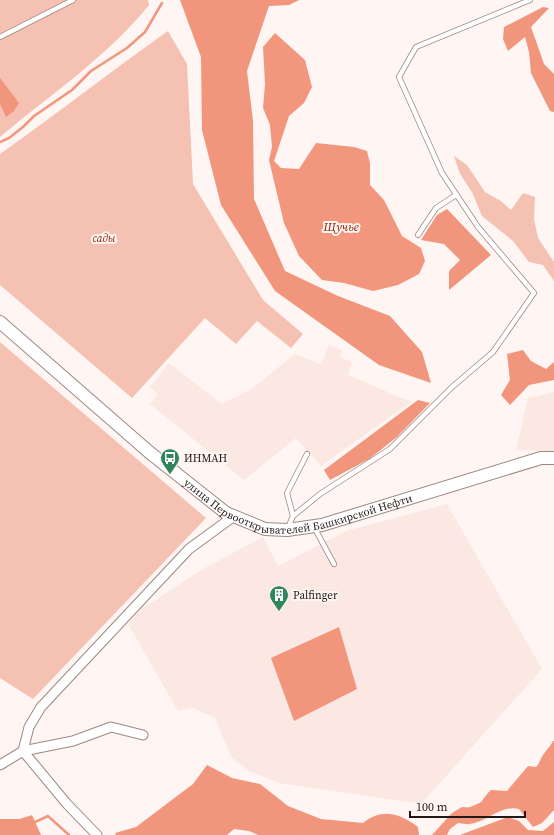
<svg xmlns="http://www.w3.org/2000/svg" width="554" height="835" viewBox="0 0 554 835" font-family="'Source Serif 4',serif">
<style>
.built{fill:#fce8e3}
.green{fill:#f5c1b2}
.forest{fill:#f1957d}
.water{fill:#f2967e}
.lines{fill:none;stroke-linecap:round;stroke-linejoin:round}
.stream{stroke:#f2967e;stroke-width:2.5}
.lane-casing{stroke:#9e8882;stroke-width:6}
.street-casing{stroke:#9e8882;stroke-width:11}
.secondary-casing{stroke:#9e8882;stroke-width:14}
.lane{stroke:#fff;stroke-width:4.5}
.street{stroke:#fff;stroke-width:9}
.secondary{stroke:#fff;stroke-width:12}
.labels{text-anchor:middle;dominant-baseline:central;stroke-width:4;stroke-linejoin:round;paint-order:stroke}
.park-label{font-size:11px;font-style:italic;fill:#942a0a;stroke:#fff5f2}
.poi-label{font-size:11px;fill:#211917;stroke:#fff5f2;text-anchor:start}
.street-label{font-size:11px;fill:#211917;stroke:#fff5f2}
.water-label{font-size:12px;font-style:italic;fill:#8a1f00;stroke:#fff5f2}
</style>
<rect width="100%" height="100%" fill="#fff5f2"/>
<path class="built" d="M329,345l13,5 -2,7 12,5 -4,13 63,27 -90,64 -25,-28 -52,42 -94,-76 8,-10 -8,-7 19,-24 53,41 29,-15 44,-35 26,10z
M554,392v59l-38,-1 12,-52z
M447,504l95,165 -121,135 -142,-21 -30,-12 -18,-14 -16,-39 -22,-10 -15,3 -50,-87 12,-14 61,-40 62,-33 15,29 68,-35z"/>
<path class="green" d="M0,0h148l1,5c-41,51 -99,90 -149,132z
M168,31l19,33 6,120 70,116 40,34 -12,14 -34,-27 -21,23 -31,-26 -73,80 -132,-113v-131c57,-40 111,-83 168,-123z
M454,156l13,9 18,27 16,9 10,9 12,-17 12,4 -1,22 4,19 16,24v19l-11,-16 -14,-3 -16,-21 -31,-25 -10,-24 -12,-18z
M0,342l206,176 -173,181 -33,-21z"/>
<path class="forest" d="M180,0h119l-10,5 -20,1 -22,65 6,50 1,78 31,72 53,25 52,20 32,36 9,31 -52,-18 -104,-74 -54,-86 -19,-75 -1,-73z
M543,7l6,1 -18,19 13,37 10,10v38l-4,-1 -19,-38 -2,-21 -4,-15 -17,14 -5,-12 1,-12z
M0,78l19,25 -5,8 -8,6 -6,-13z
M447,209l44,46 -42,35v-19l11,-11 -16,-16 -23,-4 16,-25z
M523,350l8,11 15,8 8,-7v18l-25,5 -19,20 -9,-10 9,-15 -3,-26z
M418,400l12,3 -33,34 -28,22 -39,21 -6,-10z
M339,627l18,62 -63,32 -23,-63z
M207,765l25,13 28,6 28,22 33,13 42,4c19,-15 36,-10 55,4l1,8h-161l-9,-4 -15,-2 -7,6h-111l-1,-2 21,-6 57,-43z
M32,815l9,20h-41v-16h20z
M508,817l11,4 9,9 15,1 11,-9v13h-94z"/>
<path class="water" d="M275,33l30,27 7,27 -8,16 -15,13 -15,45 7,7 18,1 17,-26 38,4 13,4 3,12v22l14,15 18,36 19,12 4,13 -6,13 -21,11 -25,6 -29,-8 -22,-3 -23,-24 -15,-33 -15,-63 3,-13 -2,-22 -7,-17 2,-24 -2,-37z
M553,741h1v69l-12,13 -9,4 -14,-18c-17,-5 -32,13 -49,15 -3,1 -8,-1 -12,-1l-8,6 -3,6h-15l20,-22 10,-6 13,1c7,-5 9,-12 16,-18l16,1 21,-25 8,1c4,-4 4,-8 7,-12 4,-6 7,-8 10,-14z"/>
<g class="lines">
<path class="stream" d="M0,142l9,-4 14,-11 11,-11 38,-26 19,-19 36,-23 18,-16 17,-29
M469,809l16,-7
M0,829l18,1 30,-14 21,19
M192,835l2,-28 16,-10 37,7 27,18 28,13"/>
<defs>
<path id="lane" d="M0,37l73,-37
M418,235l18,-27 20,-13
M293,516l-6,-23 20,-39
M314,527l20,37
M288,528l5,-12 27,-22 70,-45 61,-61 42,-36 41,-59 -56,-66 -36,-54 -43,-96 17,-30 114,-47"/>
<path id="street" d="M0,765l23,-14 50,-10 38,-14 32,8
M97,835l-30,-31 -44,-53 6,-24 12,-20 148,-158 45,-33"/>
<g id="secondary">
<path id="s1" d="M0,322l149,130 77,61 39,16 22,1 35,-5 219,-67h13"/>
</g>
</defs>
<use href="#lane" class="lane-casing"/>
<use href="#street" class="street-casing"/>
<use href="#secondary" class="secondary-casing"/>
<use href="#lane" class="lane"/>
<use href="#street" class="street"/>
<use href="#secondary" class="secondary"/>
</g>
<defs>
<symbol id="bus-pin" viewBox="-11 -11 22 30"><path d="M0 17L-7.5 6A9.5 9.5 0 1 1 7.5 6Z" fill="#2f865b" stroke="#fff5f2"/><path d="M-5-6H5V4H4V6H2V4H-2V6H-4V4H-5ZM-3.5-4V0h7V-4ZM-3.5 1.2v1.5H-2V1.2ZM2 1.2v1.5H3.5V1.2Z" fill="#fff"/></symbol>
<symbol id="building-pin" viewBox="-11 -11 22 30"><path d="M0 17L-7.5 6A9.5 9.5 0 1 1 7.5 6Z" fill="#2f865b" stroke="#fff5f2"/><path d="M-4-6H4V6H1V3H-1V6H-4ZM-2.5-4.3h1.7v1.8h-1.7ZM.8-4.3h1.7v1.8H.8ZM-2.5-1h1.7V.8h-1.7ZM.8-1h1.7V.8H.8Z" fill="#fff"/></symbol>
</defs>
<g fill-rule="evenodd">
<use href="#bus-pin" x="159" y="447" width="22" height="30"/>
<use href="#building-pin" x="268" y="584" width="22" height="30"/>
</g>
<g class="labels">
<g class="park-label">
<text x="104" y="238">сады</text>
</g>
<g class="poi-label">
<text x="184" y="458">ИНМАН</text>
<text x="293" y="595">Palfinger</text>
</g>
<g class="street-label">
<text stroke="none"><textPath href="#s1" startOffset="367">улица Первооткрывателей Башкирской Нефти</textPath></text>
</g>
<g class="water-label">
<text x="341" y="227">Щучье</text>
</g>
</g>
<path d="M410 811v6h115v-6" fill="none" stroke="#211917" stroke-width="2"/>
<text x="416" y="811" font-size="12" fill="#211917" stroke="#fff5f2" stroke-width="3" paint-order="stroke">100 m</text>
</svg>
